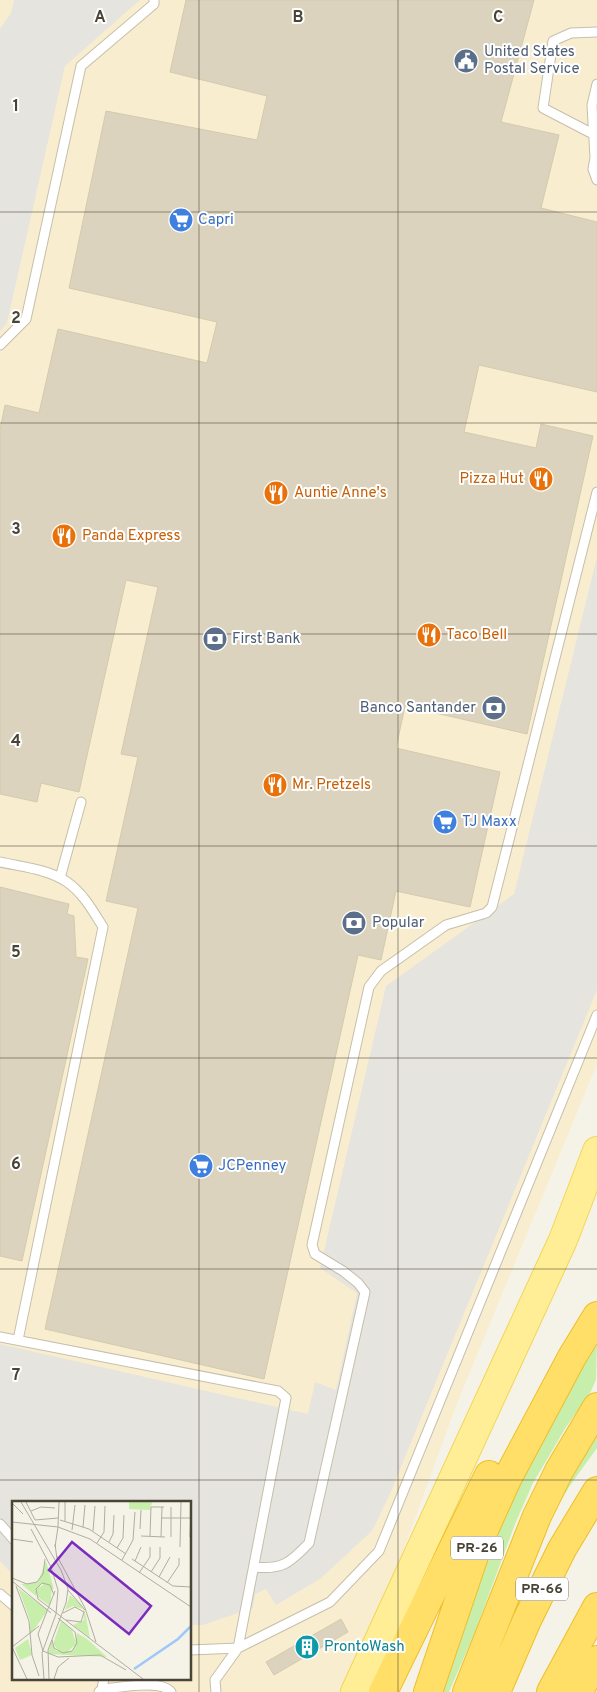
<svg xmlns="http://www.w3.org/2000/svg" width="597" height="1692" viewBox="0 0 597 1692" font-family="Overpass,sans-serif">
<style>
.commercial{fill:#f9edd0;fill-rule:evenodd}
.green{fill:#c8eeab}
.parking{fill:#e6e4df}
.building{fill:#dbd3be;stroke:#d4caad}
.lines{fill:none;stroke-linecap:round;stroke-linejoin:round}
.service-casing{stroke:#c5bfab;stroke-width:11}
.primary-casing{stroke:#f1d659;stroke-width:30}
.motorway-casing{stroke:#efbe27;stroke-width:30}
.service{stroke:#fff;stroke-width:9}
.primary{stroke:#ffee96;stroke-width:28}
.motorway{stroke:#ffdf68;stroke-width:28}
.grid{fill:none;stroke:#494435;stroke-width:1;stroke-opacity:0.55}
.labels{text-anchor:middle;dominant-baseline:central;stroke-width:4;stroke-linejoin:round;paint-order:stroke}
.shield{fill:#fff;stroke:#807c72;stroke-width:1}
.shield-label{font-size:14px;font-weight:bold;fill:#494435}
.service-label{font-size:15px;fill:#4e5e75;stroke:#fff;text-anchor:start}
.shop-label{font-size:15px;fill:#366cbe;stroke:#fff;text-anchor:start}
.food-label{font-size:15px;fill:#c56008;stroke:#fff;text-anchor:start}
.culture-label{font-size:15px;fill:#0d838f;stroke:#fff;text-anchor:start}
.inset-river{fill:none;stroke:#9dc8f9;stroke-width:2.5}
.inset-road{fill:none;stroke:#b0ada0;stroke-width:1}
.view{fill:#7b2cbf;fill-opacity:0.15;stroke:#7b2cbf;stroke-width:2.5}
.inset-edge{fill:none;stroke:#494435;stroke-width:2.5}
.grid-label{font-size:16px;text-anchor:middle;font-weight:bold;fill:#494435;stroke:#fff;stroke-width:4;stroke-linejoin:round;paint-order:stroke}
</style>
<rect width="100%" height="100%" fill="#f5f3e7"/>
<path class="commercial" d="M0,0h597v1064l-141,342 -70,192 -45,94h-341zM14,1502h176v176h-176z"/>
<path class="green" d="M597,1343l-1,37 -6,13 -24,34 -33,56 -18,41 -40,108 -26,60h-14l65,-173 70,-132z
M597,1428v20l-26,36 -23,38 21,-49z"/>
<path class="parking" d="M14,0h126l-75,66 -58,257 -7,8v-302l11,-16z
M597,557v433l-208,506 -17,35 -52,48 -44,26 -10,-16 -11,5 -2,14 -50,17h-13v-123h-176v74l-14,-15v-217l308,70 7,-32 21,8 21,-97 -37,-25 66,-282 128,-92z"/>
<path class="building" d="M186,0h348l-33,122 58,13 -18,73 56,14v170l-118,-27 -15,67 72,16 5,-24 52,12 -66,298 -122,-28 -9,42 104,24 -30,135 -74,-16 -15,69 -23,-5 -94,424 -219,-50 93,-421 -32,-7 32,-144 -17,-3 37,-167 -32,-7 -47,212 -38,-9 -4,19 -37,-8v-365l5,-24 34,8 19,-84 149,34 10,-41 -148,-34 37,-177 151,29 10,-44 -97,-24z
M0,887l69,17 -2,10 7,2 2,41 12,2 -66,302 -22,-5z
M341,1619l7,13 -74,43 -8,-13z"/>
<g class="lines">
<defs>
<path id="service" d="M597,84l-5,21 3,53 -2,11 4,11
M593,134l-50,-26 10,-67 18,-8 26,-1
M0,345l26,-26 55,-253 73,-62v-4
M0,862c22,5 48,7 67,20 16,11 26,29 36,45l-85,413
M60,878l21,-76
M0,1337l278,54 8,7 -48,250 -23,32 1,12
M0,1524l14,16
M254,1567c28,3 36,-4 55,-24l56,-251 -7,-9 -15,-12 -28,-17 -3,-9 57,-258 12,-16 65,-46 40,-12 6,-6 105,-415
M0,1594l14,12
M190,1650l48,-2 92,-46 49,-51 218,-536
M102,1689l2,-11
M99,1692l3,-3c16,-1 59,-10 69,3"/>
<path id="primary" d="M355,1692l208,-452 34,-89"/>
<path id="motorway" d="M383,1692l106,-217
M428,1692l51,-151 28,-62 65,-122 25,-41
M467,1692l70,-176 22,-45 38,-64
M496,1692l31,-72 35,-71 35,-58
M551,1692l46,-85
M578,1692l19,-32"/>
</defs>
<use href="#service" class="service-casing"/>
<use href="#primary" class="primary-casing"/>
<use href="#motorway" class="motorway-casing"/>
<use href="#service" class="service"/>
<use href="#primary" class="primary"/>
<use href="#motorway" class="motorway"/>
</g>
<path class="grid" d="M199,0v1692M398,0v1692M0,212h597M0,423h597M0,634h597M0,846h597M0,1058h597M0,1269h597M0,1480h597"/>
<defs>
<symbol id="civic-disc" viewBox="-11 -11 22 22"><circle r="9.5" fill="#5c6f8a" stroke="#fff"/><path d="M-.6-6.5H3V-4.5H.6V-3L4-1V1h2V6H-6V1h2V-1L-.6-3ZM-1.2 2.5V6h2.4V2.5Z" fill="#fff"/></symbol>
<symbol id="supermarket-disc" viewBox="-11 -11 22 22"><circle r="9.5" fill="#3f7fe0" stroke="#fff"/><path d="M-6-5.5h2.5l.6 2H6L4.5 2H-2.5L-4.4-4H-6ZM-1.5 3.2a1.3 1.3 0 1 0 .1 0ZM3 3.2a1.3 1.3 0 1 0 .1 0Z" fill="#fff"/></symbol>
<symbol id="restaurant-disc" viewBox="-11 -11 22 22"><circle r="9.5" fill="#e8710a" stroke="#fff"/><path d="M-5-6h1v4h1v-4h1v4h1v-4h1v5L-1.5 .5V6h-2V.5L-5-1ZM5-6V6H3V1.5H1.5Q1.5-4 5-6Z" fill="#fff"/></symbol>
<symbol id="bank-disc" viewBox="-11 -11 22 22"><circle r="9.5" fill="#5c6f8a" stroke="#fff"/><path d="M-6-4H6V4H-6ZM0-2.3a2.3 2.3 0 1 0 0 4.6a2.3 2.3 0 1 0 0-4.6Z" fill="#fff"/></symbol>
<symbol id="building-disc" viewBox="-11 -11 22 22"><circle r="9.5" fill="#0f9aa8" stroke="#fff"/><path d="M-4-6H4V6H1V3H-1V6H-4ZM-2.5-4.3h1.7v1.8h-1.7ZM.8-4.3h1.7v1.8H.8ZM-2.5-1h1.7V.8h-1.7ZM.8-1h1.7V.8H.8Z" fill="#fff"/></symbol>
</defs>
<g fill-rule="evenodd">
<use href="#civic-disc" x="452" y="47" width="28" height="28"/>
<use href="#supermarket-disc" x="167" y="206" width="28" height="28"/>
<use href="#restaurant-disc" x="527" y="465" width="28" height="28"/>
<use href="#restaurant-disc" x="262" y="479" width="28" height="28"/>
<use href="#restaurant-disc" x="50" y="522" width="28" height="28"/>
<use href="#restaurant-disc" x="415" y="621" width="28" height="28"/>
<use href="#bank-disc" x="201" y="625" width="28" height="28"/>
<use href="#bank-disc" x="480" y="694" width="28" height="28"/>
<use href="#restaurant-disc" x="261" y="771" width="28" height="28"/>
<use href="#supermarket-disc" x="431" y="808" width="28" height="28"/>
<use href="#bank-disc" x="340" y="909" width="28" height="28"/>
<use href="#supermarket-disc" x="187" y="1152" width="28" height="28"/>
<use href="#building-disc" x="293" y="1633" width="28" height="28"/>
</g>
<g class="labels">
<g class="shield">
<rect x="451" y="1536.5" width="52" height="23" rx="4"/>
<rect x="516" y="1577.5" width="52" height="23" rx="4"/>
</g>
<g class="shield-label">
<text x="477" y="1548">PR-26</text>
<text x="542" y="1589">PR-66</text>
</g>
<g class="service-label">
<text x="484" y="52">United States<tspan x="484" dy="17">Postal Service</tspan></text>
<text x="232" y="639">First Bank</text>
<text x="476" y="708" text-anchor="end">Banco Santander</text>
<text x="372" y="923">Popular</text>
</g>
<g class="shop-label">
<text x="198" y="220">Capri</text>
<text x="462" y="822">TJ Maxx</text>
<text x="218" y="1166">JCPenney</text>
</g>
<g class="food-label">
<text x="524" y="479" text-anchor="end">Pizza Hut</text>
<text x="294" y="493">Auntie Anne's</text>
<text x="82" y="536">Panda Express</text>
<text x="446" y="635">Taco Bell</text>
<text x="292" y="785">Mr. Pretzels</text>
</g>
<g class="culture-label">
<text x="324" y="1647">ProntoWash</text>
</g>
</g>
<g transform="translate(12 1501)">
<rect width="179" height="179" fill="#f5f3e7"/>
<path d="M117,1h23l-2,8 -21,-1zM34,60l8,28 -13,-6 -5,13 -15,-12 17,-2zM33,82l7,5 -2,18 -11,-8 -3,-8zM6,87l30,22 -18,25v-15zM58,94l11,10 4,7 5,26 -17,-13 11,-5 -1,-11 -10,-3 -8,4zM49,120l11,9 4,14 -9,8 -8,-1 -6,-7zM65,132l10,6 20,18 -59,-3 3,-13 5,10h17zM16,138l4,16 -12,5 -5,-12z" fill="#c8eeab"/>
<path class="inset-river" d="M122,168l44,-30 13,-13"/>
<path class="inset-road" d="M9,1l40,68 7,19 -2,14 -18,47 1,29M14,1l9,18 23,-2M47,1l-1,25 32,12 101,68M0,2l11,11M19,10l10,-4 14,1M149,17h30M48,19l29,9 37,25M53,20v-19M0,21l46,5M71,26l2,-22M19,28l20,38 7,23 -2,24 -14,39 2,26M128,28l1,-19M60,29l3,-25M81,30l2,-25M129,35l24,1M138,35l1,-29h13M149,36l1,-30M159,36v-30M178,36l1,-26M0,38l21,3M97,41l4,-8 1,-19M85,42l7,-11 1,-26M43,43l2,15M43,46l3,-20M168,46l1,-45M105,47l6,-10 1,-23M45,55l28,52 11,34M120,58l41,27 18,1M110,59l11,-20 2,-28M123,60l6,-14M139,71l9,-14v-11M127,72l11,-16v-10M147,76l11,-20M0,77l15,6 10,-2 6,-8 2,-15M0,80l39,32M155,82l12,-18v-7M4,85l13,35 3,34 7,21M56,89l17,20M43,90l-17,43 5,17 15,6 42,-2 26,15M26,98l105,80M26,98l-2,-10 6,-6 8,2 4,10M51,112l12,-6 9,5 -3,10 -15,-2M40,139l2,8 9,5 9,-2 5,-8 -2,-11 -17,-14M0,146l15,32M0,146l27,-21M42,178l4,-12 11,-9"/>
<path class="view" d="M60,41l79,64 -22,28 -80,-64z"/>
<rect width="179" height="179" class="inset-edge"/>
</g>
<g class="grid-label">
<text x="100" y="22">A</text>
<text x="298" y="22">B</text>
<text x="498" y="22">C</text>
<text x="16" y="111">1</text>
<text x="16" y="323">2</text>
<text x="16" y="534">3</text>
<text x="16" y="746">4</text>
<text x="16" y="957">5</text>
<text x="16" y="1169">6</text>
<text x="16" y="1380">7</text>
</g>
</svg>
